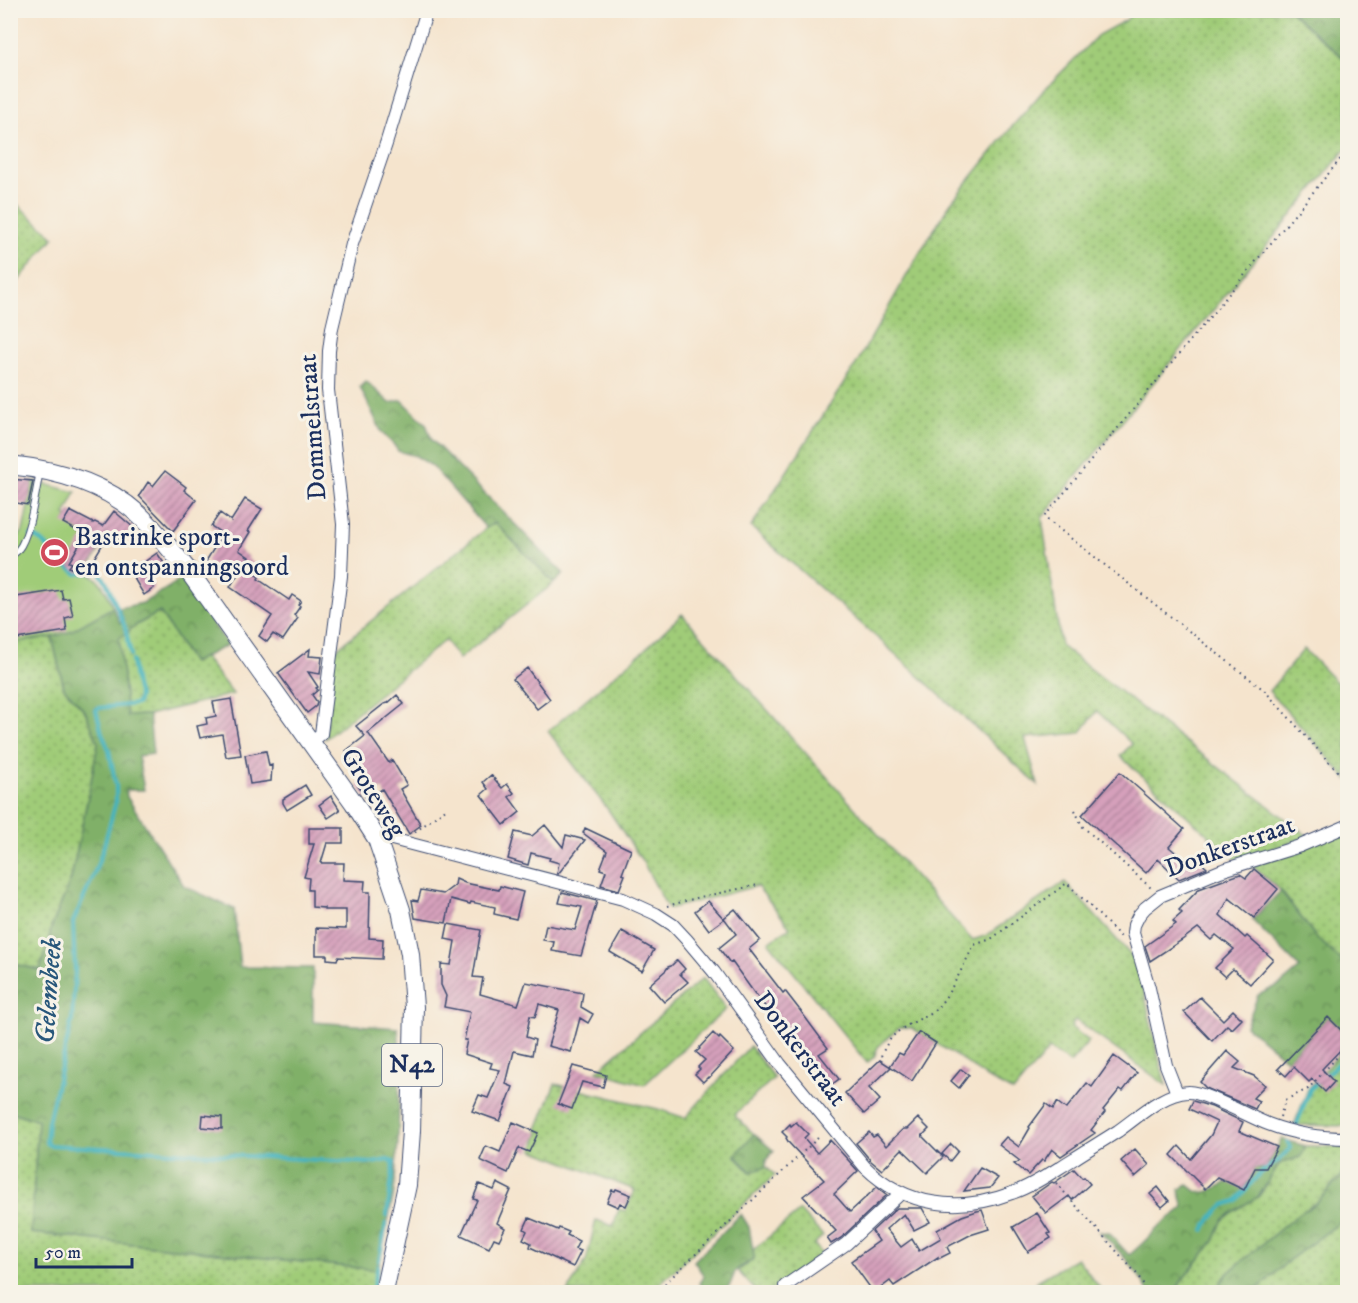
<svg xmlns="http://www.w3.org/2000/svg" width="1358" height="1303" viewBox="0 0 1358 1303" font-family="'IM FELL DW Pica',serif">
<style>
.grass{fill:url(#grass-dots);stroke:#5e7e6b;stroke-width:1.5}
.forest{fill:url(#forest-crowns);stroke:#4e7063;stroke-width:1.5}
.pitch{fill:#a0cc78;stroke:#5e7e6b;stroke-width:1.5}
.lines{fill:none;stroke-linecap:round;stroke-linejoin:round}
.stream{stroke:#45b4bf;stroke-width:4}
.building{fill:url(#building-hatch)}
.lane-casing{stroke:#3c4a6f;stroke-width:8}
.street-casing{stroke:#3c4a6f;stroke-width:14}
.primary-casing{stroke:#3c4a6f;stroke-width:20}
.path{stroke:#3c4a6f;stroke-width:2;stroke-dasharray:1.5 4.5;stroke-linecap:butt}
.lane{stroke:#fff;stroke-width:6}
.street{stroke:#fff;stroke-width:12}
.primary{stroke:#fff;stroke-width:18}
.labels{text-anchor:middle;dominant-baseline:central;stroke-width:6;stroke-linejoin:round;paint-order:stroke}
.shield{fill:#f7f3e8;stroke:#5d6a87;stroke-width:1.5}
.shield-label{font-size:24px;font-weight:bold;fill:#1b2f5e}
.street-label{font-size:26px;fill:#1b2f5e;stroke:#f7f3e8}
.poi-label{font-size:26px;fill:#1b2f5e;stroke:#f7f3e8;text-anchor:start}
.water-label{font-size:27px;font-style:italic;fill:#28577b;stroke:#f7f3e8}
</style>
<defs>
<pattern id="grass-dots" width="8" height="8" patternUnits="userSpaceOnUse" patternTransform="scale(1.5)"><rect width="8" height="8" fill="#a0cc78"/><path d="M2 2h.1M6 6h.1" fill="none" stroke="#82a666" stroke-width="1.8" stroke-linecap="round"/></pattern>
<pattern id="forest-crowns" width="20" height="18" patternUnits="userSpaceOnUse" patternTransform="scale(1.5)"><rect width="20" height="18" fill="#80b068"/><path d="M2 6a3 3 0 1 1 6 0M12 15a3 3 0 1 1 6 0" fill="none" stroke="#689059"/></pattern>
<pattern id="building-hatch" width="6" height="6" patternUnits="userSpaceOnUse" patternTransform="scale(1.5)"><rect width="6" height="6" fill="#d6a0bb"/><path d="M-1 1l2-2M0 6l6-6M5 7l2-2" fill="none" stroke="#ad839b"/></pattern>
</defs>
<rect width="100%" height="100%" fill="#f7f3e8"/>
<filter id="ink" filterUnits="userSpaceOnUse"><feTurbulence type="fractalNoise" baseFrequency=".0167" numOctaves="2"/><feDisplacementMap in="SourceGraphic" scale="12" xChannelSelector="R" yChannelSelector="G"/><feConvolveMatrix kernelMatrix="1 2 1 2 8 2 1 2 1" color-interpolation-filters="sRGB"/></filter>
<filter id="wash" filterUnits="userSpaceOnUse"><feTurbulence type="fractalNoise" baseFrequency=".008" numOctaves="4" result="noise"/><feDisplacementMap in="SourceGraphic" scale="24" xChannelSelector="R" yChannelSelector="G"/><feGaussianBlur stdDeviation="1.35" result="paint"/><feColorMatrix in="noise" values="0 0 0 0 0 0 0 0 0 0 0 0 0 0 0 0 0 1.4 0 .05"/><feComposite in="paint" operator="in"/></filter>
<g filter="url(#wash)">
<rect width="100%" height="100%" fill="#f5e4cd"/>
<path class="grass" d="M1135,11h155l57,50v87l-305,370 19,128 248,191 -73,23 -116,-104 12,-12 -35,-33 -17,22 -55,5 13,47 -156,-143 -131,-115 104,-161 64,-112 31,-50 61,-76 32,-37 55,-56 28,-15z
M11,199l43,38 -43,53z
M495,523l59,60 -95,76 -14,-19 -120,99 9,-88 152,-123z
M160,612l32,51 12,-6 29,37 -84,21 -22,1 -8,-78 19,-14z
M682,614l290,326 13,-4 80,-54 70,78 4,9 19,86 8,30 -91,-65 -4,7 18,14 -19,22 -21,-14 -36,43 -25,-14 -30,-21 -46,-29 -12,-1 -22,20 -4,10 -7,6 -98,-121 21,-15 -33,-41 -89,23 -25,-47 -34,-51 -61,-80 93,-78z
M52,637l12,51 21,23 13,32 -8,44 -19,92 -19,47 -12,44 -29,-7 -1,-320z
M1304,649l43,44v86l-78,-88z
M1347,830v136l-32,-30 -34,-45 -31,-27z
M703,978l23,31 -82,76 -47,-14z
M1347,1045v81l-53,-1 14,-36z
M750,1046l24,32 -40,37 20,19 -19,22 15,16 16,-5 9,8 -124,117h-84l19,-31 10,-41 17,6 6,-17 6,2 10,-21 -102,-40 6,-17 -2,-4 18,-45 103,25 27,9z
M10,1112l28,8 -7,113 347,37 -6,22h-361z
M1305,1146l42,1v23l-31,33 -19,12 -69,58 -14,19h-39l8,-13 31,-38 8,-20 12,-10 25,-15 20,-32 21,-7 3,-4z
M800,1211l23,25 -9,8 9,11 -53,37h-13l-20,-22 10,-5 7,-9 -1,-6z
M1347,1217v75h-93l34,-31z
M1077,1258l26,34h-62l-6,-10z"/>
<path class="forest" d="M1290,11h52l5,5v45z
M366,381l24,22 12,-3 24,24 6,16 132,134 -10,9 -59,-60 -9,5 -54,-62 -16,-10 -18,-5 -4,-6 -12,-12 -22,-46z
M182,579l46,66 -36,18 -32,-51 -22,12 -19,14 8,78 22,-1 4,39 -15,2 6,34h-18l1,7 57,89 50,23 6,58 73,1v54l85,6 2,29 -2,85 -4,50 -16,78 -347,-37 7,-113 -27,-8 -1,-149 30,7 12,-44 19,-47 19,-92 8,-44 -13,-32 -21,-23 -12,-51 17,-5 44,-25 7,16 4,-2 -5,-13 24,-5z
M1281,891l34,45 32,30v70l-19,-19 -41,43 -41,-34 12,-31 23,-11 19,-16 -48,-48z
M754,1134l20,17 -8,9v7l-15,5 -16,-17z
M1282,1139l23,7 -2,7 -3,4 -21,7 -20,32 -25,15 -12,10 -8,20 -31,38 -8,13h-28l1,-1c-12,-23 -30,-41 -48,-59l9,1 20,22c12,-9 21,-20 32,-30 7,-7 16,-11 23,-18l-5,-17 8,-6 9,7 9,2 23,-11 16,7 11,-21h11z
M1347,1170v47l-59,44 -34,31h-40l14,-19 69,-58 19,-12z
M741,1214l8,13 5,29 -2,5 -13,7 -4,4 -5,13 -7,7c-10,1 -18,1 -24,-9l5,-7 -10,-15z"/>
<path class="pitch" d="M33,481l43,11 -11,23 41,22 -1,2h1l-20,33c15,5 21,21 27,35l-44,25 -17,5 -41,6 -1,-109 9,2 4,-5z"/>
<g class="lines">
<path class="stream" d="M10,533l6,1
M31,536c9,2 16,9 21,17
M54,556l23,18 21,-3 8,10 19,46 6,28
M132,661l4,25 3,10 -2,8 -39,4 -2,2 6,23 7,17 7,36v15l-13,48 -10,28 -20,45 2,49 -3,49 -24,102 -2,21 3,2 324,18 14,-3 7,2 -7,54
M1325,1076l23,-23
M1296,1126l14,-37 9,-8
M1204,1230l8,-13 12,-12 12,-4 24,-28 19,-13 12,-13 -3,-5
M379,1261l7,-38
M372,1292l6,-26"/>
</g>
<g id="blocks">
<path class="building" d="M165,471l21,16 -2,3 12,10 -23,31 -34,-35 9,-14 5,4z
M10,479l23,2 -5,24 -18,-3z
M245,499l17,10 -14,22 2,1 -11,18 10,7 -1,2 9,7 -4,7 6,4 -1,2 31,21 3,-5 9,6 -3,4 2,1 -1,2 -5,7 4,3 -15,22 -10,-6 -6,8 -8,-6 13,-20 -42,-29 8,-13 -17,-12 -4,6 -11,-7 17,-27 -12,-8 9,-13 11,8z
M70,511l23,12 2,-1 8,4 11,-15 20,17 -14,13 -5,-6 -4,5 -4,-3 -17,28 -2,-2 -4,7 -2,-1 -3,4 -10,-6 3,-4 -3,-1 16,-27 -22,-12z
M157,553l9,13 -18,12 6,10 -10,7 -14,-23z
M61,590l2,9 6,-1 4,18 -8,2 2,13 -57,9v-42z
M310,649l-1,7 13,1 -2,17 -12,-2 10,15 -2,1 2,2 -6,5 5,7 -1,4 -9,7 -29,-40z
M527,668l23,31 -13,10 -24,-30z
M397,695l7,9 -36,29 21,30 3,-3 15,25 -7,4 21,36 -12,9 -27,-45 -15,10 -9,-13 9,-7 -21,-28 19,-15 -9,-10 28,-22 4,-1z
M231,699l10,56 -15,2 -4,-23 -22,4 -3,-12 10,-2 -1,-6 10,-2 -3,-14z
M266,751l3,15 3,-1 -1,16 -21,3 -5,-29z
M1120,772l64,57 -15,18 18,15 5,-7 15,13 -28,11 -21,-20 -12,14 -64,-58z
M491,775l11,13 5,-4 7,9 -5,4 11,15 -16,13 -23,-30 7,-6 -5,-7z
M305,785l6,10 -24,15 -4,-7v-4z
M331,796l9,14 -12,8 -9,-13z
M545,825l18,22 3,-12 19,5 -27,34 -1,-1 2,-10 -10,-3 1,-2 -19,-5 -3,12 -20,-6 7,-27 17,4z
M309,828h34v15h-16l-6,20h23l-1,17 22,1 -1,11h6l-1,46 14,1 -1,20 -44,-2 -1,3 -10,-1v-4h-11v-27l30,1v-19h-22v-2l-12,-1v-17h-4l1,-12 -5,-1 10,-33h-5z
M585,828l46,22 -9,24 3,1 -6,15 -18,-5 5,-14 -6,-2 7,-18 -24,-18z
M1254,869l24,20 -24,29 -25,-20 -9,17 25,23 2,-2 26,23 -23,25 -17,-15 -8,8 -10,-9 19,-19 -18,-14 -5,5 -13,-12 -16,12 -32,21 -5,-15 31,-22 -3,-3 9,-8 -3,-3 20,-21 41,-15 6,4z
M456,879l9,4 34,7 1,-4 23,6 -7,27 -22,-5 1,-7 -24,-5 -1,2 -19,-5 -5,24 -31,-5 -3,-18 6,1 3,-11 22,4 12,-9z
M562,892l35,9 -16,55 -29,-5 2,-9 -11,-2 3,-15 29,5 7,-23 -23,-4z
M708,901l16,18 -15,11 -14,-19z
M735,909l25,31 -11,9 34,44 2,-2 14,18 29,39 -9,6 20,25 -12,9 -24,-28 -1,1 -7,-10 4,-3 -44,-54 -23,-32 -2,1 -11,-15 17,-14 -12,-16z
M448,924l33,6 -8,47 10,1 -3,16 38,11 8,-23 57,11 -2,14 12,7 -5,9 -8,-5 -9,34 -23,-6 11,-36 -20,-6 -4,13 -5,-1 -4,21 9,3 -3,15 -18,-4 -8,33 7,3 -13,34 -28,-10 7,-16 9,3 12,-28 -10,-2 2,-5 -28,-9 3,-14h-3l6,-28 -26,-5 2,-11 -5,-11v-21l10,1 4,-24 -10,-2z
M622,931l32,19 -12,21 -32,-19z
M677,960l8,9 -5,5 8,8 -24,20 -15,-17 17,-15 2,-3 3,-1z
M1200,997l23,23 10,-10 9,9 -10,10 -5,-4 -15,16 -28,-29z
M1328,1017l19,19v7l-25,26 12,13 -9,10 -13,-13 -3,3 -15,-15 -8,9 -8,-7z
M919,1032l17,11 -24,38 -22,-15 9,-13 4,2z
M713,1033l6,6 1,-2 14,14 -25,27 -1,-1 -5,5 -8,-8 5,-5 -2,-2 7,-7 -9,-8 4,-3 -1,-1z
M1227,1051l13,11 -6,6 20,8 11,9 -12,13 6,3 -4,8 -49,-21 -6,-6z
M1114,1056l23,17 -14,18 -3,-2 -17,21 2,2 -14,18 4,3 -34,23 -9,-7 -8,12 -2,-1 -14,15 -14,-11 6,-3 -21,-16 7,-8 13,10 11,-19 -1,-1 17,-23 7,5 4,-7 9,7 21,-26 5,4z
M880,1060l11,7 -22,21 11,12 -16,14 -19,-21z
M573,1066l33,9 -3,12 -21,-5 -10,27 -14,-5z
M961,1069l8,6 -10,13 -8,-7z
M1193,1101l19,6 31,15 -4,9 38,16 -11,21h-11l-11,22 -27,-13 -12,12 -34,-34 8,-9 12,13 20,-24 6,-13 -28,-13z
M203,1115l19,2v12l-20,-2z
M918,1118l11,11 -7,7 21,21 -16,16 -25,-24 -20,21 -11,-9 -15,-18 13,-11 4,5 4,-2 9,11 17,-17h4z
M513,1122l25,11 -9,19 -10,-4 -11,25 -28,-13 6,-14 14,6z
M796,1122l12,12 -4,4 13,15 13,-13 28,31 -24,23 16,18 27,-25 10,8 -46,43 -10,6 -4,-6 9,-7 -33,-35 21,-16 -35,-37 -3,-5 1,-1 -5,-5 8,-8 1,2z
M951,1144l7,7 -8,10 -8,-7z
M1135,1149l14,16 -14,12 -14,-16z
M980,1168l18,10 -8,10 -26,3z
M1074,1169l8,9 2,-1 6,7 -18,16 -3,-4 -23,17 -14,-17 20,-14 2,1z
M497,1183l14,7 -14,33 8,5 -6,12 -5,-2 -5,10 -28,-13 16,-35 -4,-1 6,-15 15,6z
M1158,1187l11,14 -7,6 -12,-13z
M616,1189l15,6 -5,11 -6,-3 -2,4 -11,-5 5,-12 3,1z
M897,1208h25l8,14 -16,8 -10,-16 -18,15 15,18 11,-8 7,12 22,-13 -4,-8 25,-14 15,-5 5,-1 7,19 -19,6 -23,12 3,6 -12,6v-2l-44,29 -4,-5 -16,12 -23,-32 28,-20 -7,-10z
M1037,1213l13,20 -2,1 3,4 -23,14 -15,-25z
M529,1218l29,12 1,-2 10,4 -2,3 12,6 -4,8 6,2 -8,16 -43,-20 1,-4 -8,-4 4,-8 -3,-2z"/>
</g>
</g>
<g filter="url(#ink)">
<use href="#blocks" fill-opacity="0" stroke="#3c4a6f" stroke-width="1.5"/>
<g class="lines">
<defs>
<path id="lane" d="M10,556c3,-2 6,-3 8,-6 12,-14 18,-60 22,-79"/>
<path id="street" d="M311,742l10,-8 20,-158 2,-52 -15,-134 1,-39 3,-23 20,-84 34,-100 41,-134
M377,839l11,-1 235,61 33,15 17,11 14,15 27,32 66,92 85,103c41,40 94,46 147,26 23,-8 43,-23 63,-35 14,-9 29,-18 43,-27 20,-14 45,-38 70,-39 15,-1 62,25 80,32 26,10 52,14 80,14
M1177,1093l-11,-28 -17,-77 -16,-55 1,-8 5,-10 6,-7 15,-12 60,-25 80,-25 47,-20
M785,1286l61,-42 55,-51"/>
<path id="primary" d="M10,465c46,5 93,17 128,49 20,18 35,39 52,59l164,230 23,36 24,71 9,44 4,53 -3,124 -4,54 -23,107"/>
</defs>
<use href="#lane" class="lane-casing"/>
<use href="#street" class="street-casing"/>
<use href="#primary" class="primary-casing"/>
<path class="path" d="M1348,150l-303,366v2l219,172 84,93
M1075,810l7,16 69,62
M415,832l32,-24
M667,906l33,-9 58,-12
M881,1056c8,-19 16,-26 35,-35 5,-3 12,-5 16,-8 17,-15 32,-49 42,-68l17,-6 76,-56 55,55
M1280,1117l5,-17 23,-11 40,-44
M1056,1183l80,90 12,18 -2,1
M656,1292l165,-157"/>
<use href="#lane" class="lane"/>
<use href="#street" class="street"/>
<use href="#primary" class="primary"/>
</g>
</g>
<defs>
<symbol id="stadium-disc" viewBox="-11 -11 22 22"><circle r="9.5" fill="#d1495b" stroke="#f7f3e8"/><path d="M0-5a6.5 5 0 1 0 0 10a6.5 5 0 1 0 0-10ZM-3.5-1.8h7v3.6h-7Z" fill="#fff"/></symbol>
</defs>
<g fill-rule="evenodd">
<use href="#stadium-disc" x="38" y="536" width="33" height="33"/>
</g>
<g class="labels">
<rect class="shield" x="382" y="1044" width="60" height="42" rx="4.5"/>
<g class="shield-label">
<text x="412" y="1065">N42</text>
</g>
<g class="street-label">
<text transform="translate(313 427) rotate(-94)">Dommelstraat</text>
<text transform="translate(373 793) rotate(58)">Groteweg</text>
<text transform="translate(1230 847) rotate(-20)">Donkerstraat</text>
<text transform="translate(800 1049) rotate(53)">Donkerstraat</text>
</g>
<g class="poi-label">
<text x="75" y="537">Bastrinke sport-<tspan x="75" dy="30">en ontspanningsoord</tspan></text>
</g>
<g class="water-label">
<text transform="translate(49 991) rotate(-86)">Gelembeek</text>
</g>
</g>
<rect width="1358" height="1303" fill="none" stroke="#f7f3e8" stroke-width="36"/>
<path d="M36 1258v9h96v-9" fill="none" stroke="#1b2f5e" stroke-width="3"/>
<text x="45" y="1258" font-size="18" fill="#1b2f5e" stroke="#f7f3e8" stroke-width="4.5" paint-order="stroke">50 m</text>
</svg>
